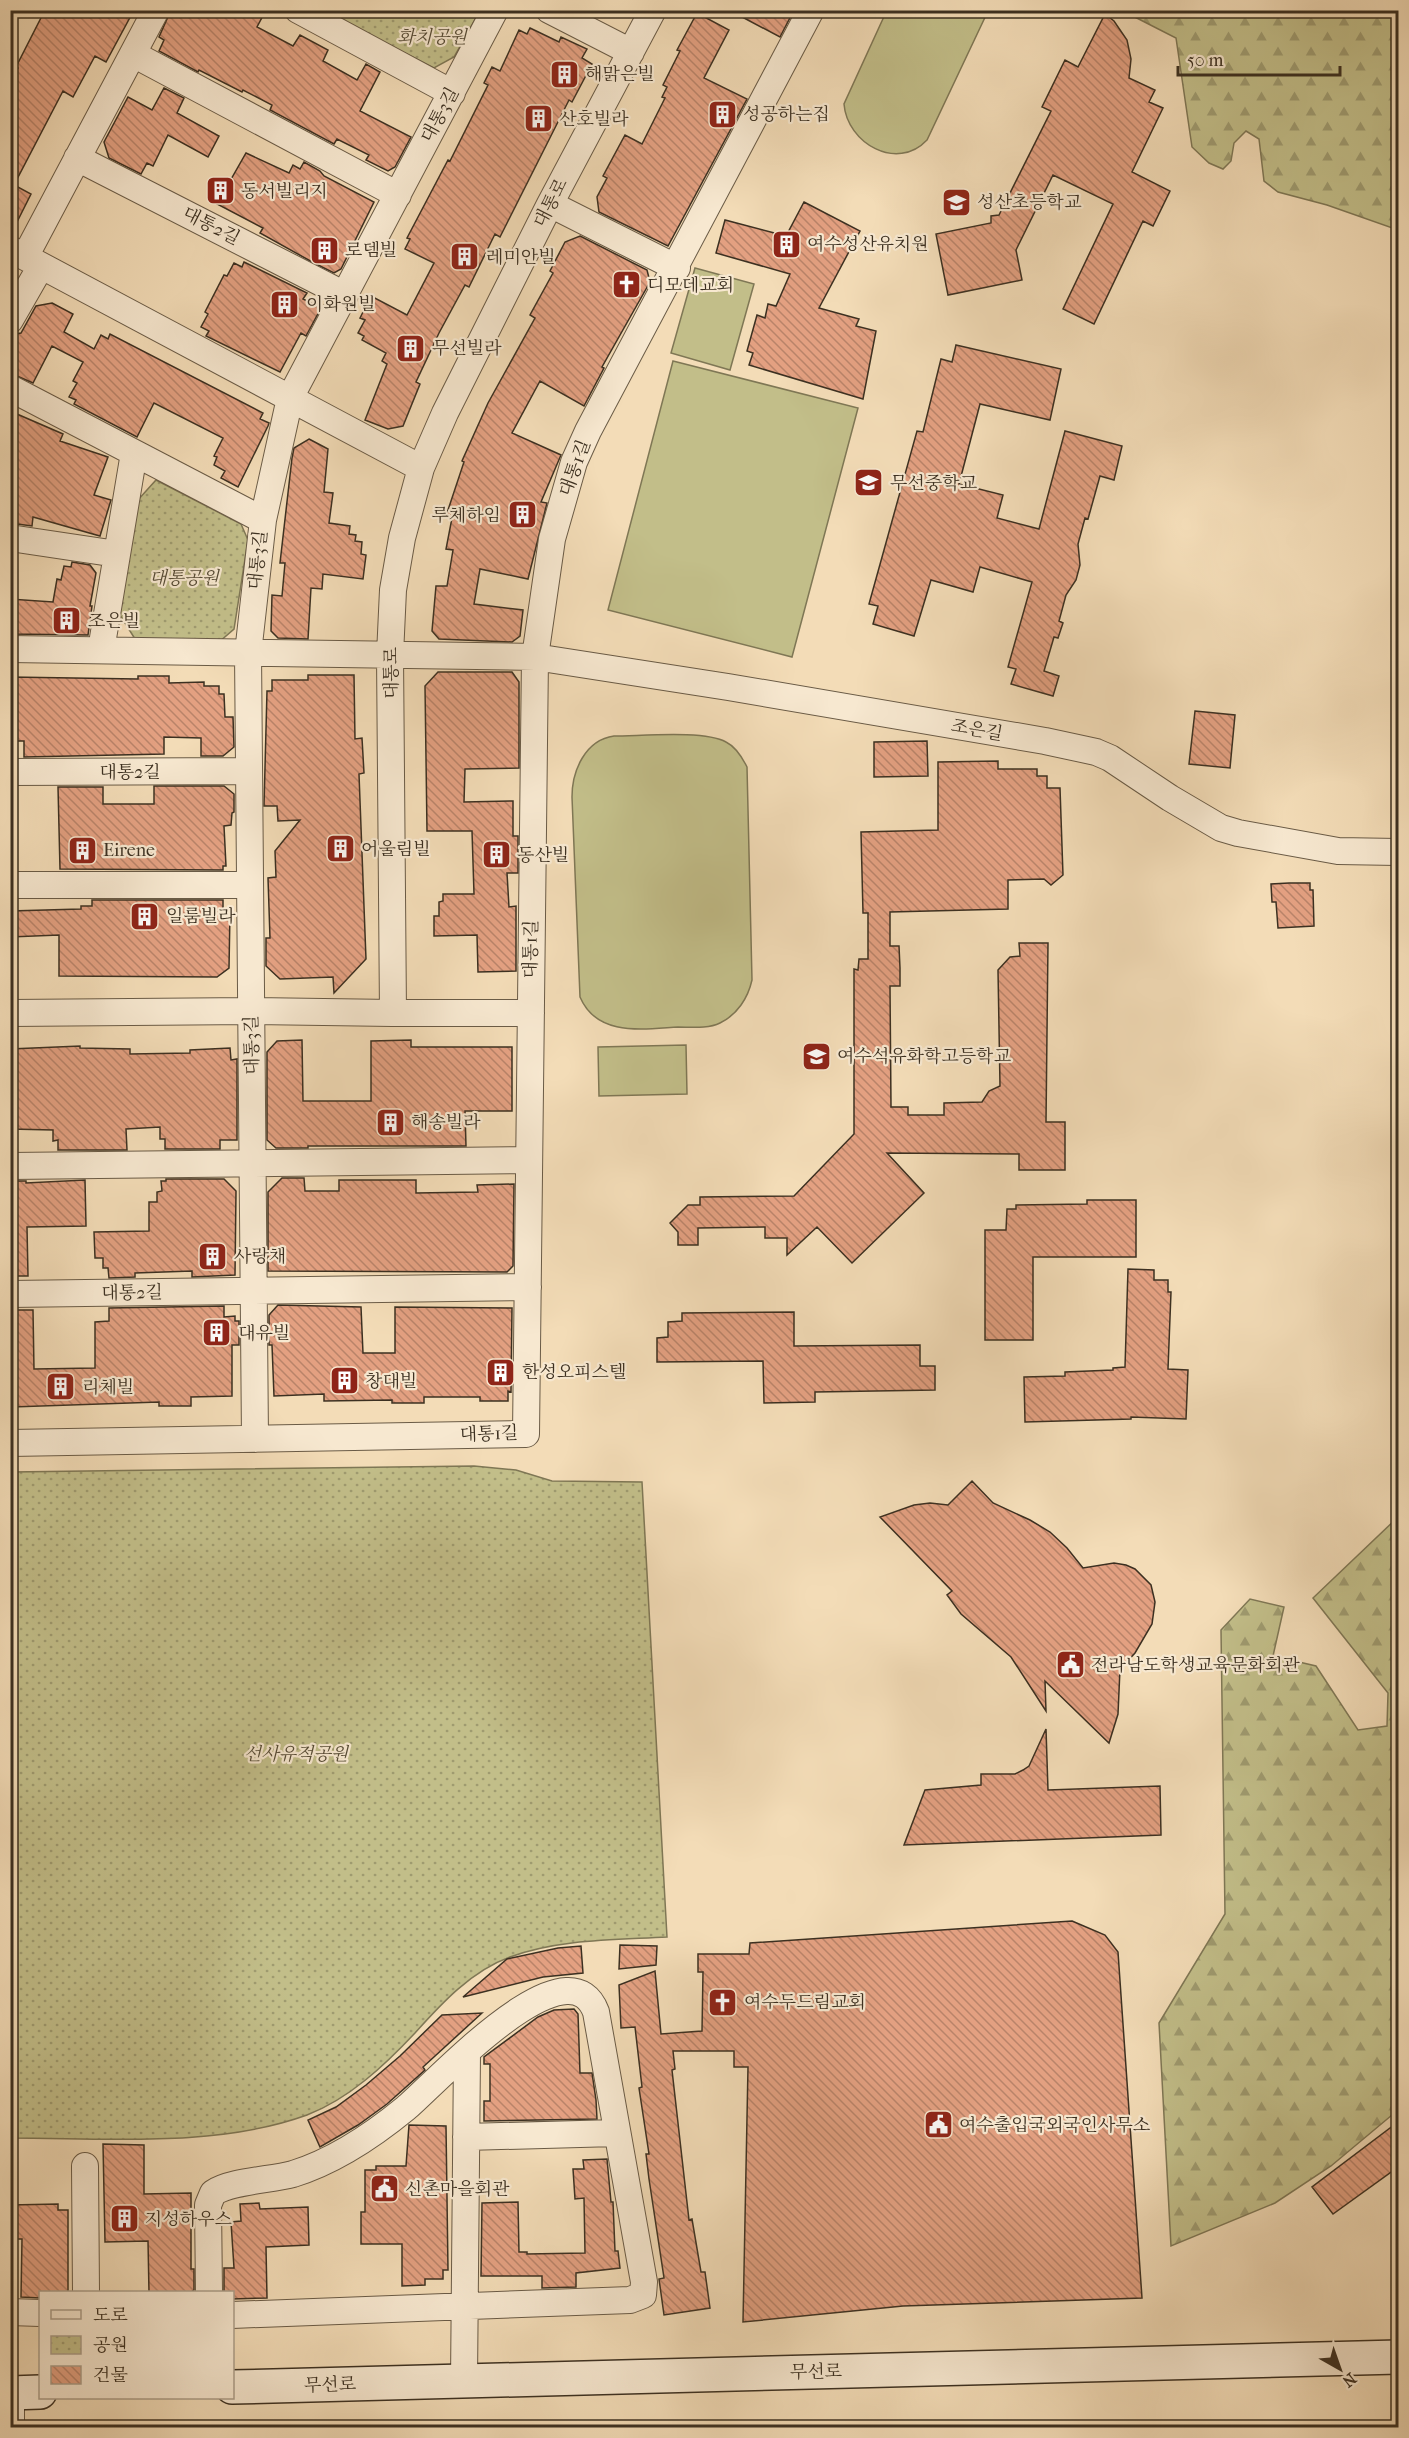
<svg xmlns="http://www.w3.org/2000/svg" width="1409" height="2438" viewBox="0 0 1409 2438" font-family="'IM FELL French Canon','Noto Serif KR',serif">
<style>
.green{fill:#c2be89;stroke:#7f7755;stroke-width:1.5}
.forest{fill:url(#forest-firs);stroke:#7f7755;stroke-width:1.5}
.park{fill:url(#park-dots);stroke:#7f7755;stroke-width:1.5}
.building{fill:url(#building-back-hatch);stroke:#3c3021;stroke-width:1.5}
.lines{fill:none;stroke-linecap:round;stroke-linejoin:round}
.street-casing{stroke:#6a5b46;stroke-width:28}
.secondary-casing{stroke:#3c3021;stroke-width:36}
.street{stroke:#f7e8d0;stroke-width:26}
.secondary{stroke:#f7e8d0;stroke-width:33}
.labels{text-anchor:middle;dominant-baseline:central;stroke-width:4.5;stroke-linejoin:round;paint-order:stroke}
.park-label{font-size:18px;font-style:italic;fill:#574c36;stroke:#f7e8d0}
.poi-label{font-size:18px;fill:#3c3021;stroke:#f7e8d0;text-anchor:start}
.street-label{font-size:18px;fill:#3c3021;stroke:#f7e8d0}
</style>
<defs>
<pattern id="forest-firs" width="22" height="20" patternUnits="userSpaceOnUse" patternTransform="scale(1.5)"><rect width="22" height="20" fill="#c2be89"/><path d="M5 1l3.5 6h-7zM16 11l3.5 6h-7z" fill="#9f9b70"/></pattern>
<pattern id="park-dots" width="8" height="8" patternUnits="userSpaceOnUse" patternTransform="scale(1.5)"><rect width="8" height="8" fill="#c2be89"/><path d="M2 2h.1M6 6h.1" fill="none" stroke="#9f9b70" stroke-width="1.8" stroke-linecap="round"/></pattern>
<pattern id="building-back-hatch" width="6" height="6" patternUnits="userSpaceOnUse" patternTransform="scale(1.5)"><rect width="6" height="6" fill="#e3a081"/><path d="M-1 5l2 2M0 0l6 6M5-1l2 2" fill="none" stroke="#b98369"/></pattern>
</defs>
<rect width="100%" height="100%" fill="#f3dcb7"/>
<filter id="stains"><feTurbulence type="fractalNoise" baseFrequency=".00333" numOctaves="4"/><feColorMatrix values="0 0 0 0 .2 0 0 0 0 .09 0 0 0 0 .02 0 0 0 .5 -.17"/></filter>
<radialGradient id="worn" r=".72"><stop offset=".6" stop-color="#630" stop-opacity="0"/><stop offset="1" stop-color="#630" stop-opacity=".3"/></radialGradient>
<path class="green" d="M887,10l101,1 -61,129c-30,32 -80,3 -83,-36z
M695,268l59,16 -24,86 -59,-17z
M673,361l185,47 -66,249 -184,-47z
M614,736c27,0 91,-6 112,6 10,5 16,15 21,25l5,213c-4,18 -15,35 -32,43 -12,6 -29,4 -42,4 -35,2 -81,10 -98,-30l-8,-200c0,-26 13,-57 42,-61z
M686,1045l1,49 -88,2 -1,-49z"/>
<path class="forest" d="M1123,11h275v219l-71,-25 -49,-13 -14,-11 -5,-42 -13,-8 -12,12 -3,18 -8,8 -14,-6 -17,-16 -16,-109z
M1398,1517v593l-67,56 -56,37 -104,43 -12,-223 66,-109 -4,-284 29,-31 34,8 -11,49 43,10 42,64 29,-4 1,-33 -75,-95z"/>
<path class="park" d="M478,10v4l-24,43 -20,11 -112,-57z
M156,480l85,44 7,16 -14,89 -15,13 -84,-3 -15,-24 17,-114z
M474,1466l42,4 36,11 90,1 25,455c-53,3 -107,2 -157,20 -39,14 -69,47 -95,76 -30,32 -66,66 -108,82 -91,33 -200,23 -296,23v-666z"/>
<path class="building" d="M45,10h89l-28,52 -11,-6 -22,41 -10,-6 -49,94 17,9 -20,40 -1,-151 8,-15 -2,-1z
M171,10h95l-9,17 36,19 7,-11 28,15 -5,11 34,19 9,-16 14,8 -20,39 51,26 -16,30 -7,4 -22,-11 3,-5 -32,-16 -3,5 -64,-34 2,-5 -29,-15 -1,2 -43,-22 -1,2 -39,-21 5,-11 -5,-3z
M729,10h65l-14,27z
M697,13l32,17 -25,48 43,21 -79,147 -69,-34 -2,-15 10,-19 -4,-2 22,-41 17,9 23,-46 -3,-1 5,-10 -4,-2 17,-34 -3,-1z
M1105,14l9,7 13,19 4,19 -2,19 26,12 -6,12 14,6 -31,64 38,19 -17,35 -10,-5 -49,103 -31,-15 50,-105 -60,-29 -37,75 6,30 -74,15 -12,-61 55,-11v-7l8,-1 52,-104 -9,-4 23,-47 13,7z
M530,28l29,14 2,-5 26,12 -5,9 10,6 -20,38 -3,-2 -69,137 -5,-3 -26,53 -4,-2 -26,48 -23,49 4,2 -17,42 -15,3 -23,-9 22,-56 -5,-3 4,-8 -24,-13 2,-4 -6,-3 7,-13 -5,-2 11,-22 36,19 27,-52 -29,-14 5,-10 -3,-1 41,-78 2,1 38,-76 -4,-2 8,-16 8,4 19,-41 8,4z
M164,88l20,10 -7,15 42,23 -11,21 -40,-22 -15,31 -6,-3 -6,11 -32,-16 -5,-16 24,-45 24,13z
M246,153l43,20 4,-8 7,4 4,-7 16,9 4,5 50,26 -33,67 -7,4 -20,-10 -54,-30 3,-5 -46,-24z
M804,202l56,29 -41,77 40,11 -3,7 20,5 -13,68 -114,-34 4,-12 -6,-2 10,-36 8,3 3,-14 8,2 14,-32 -74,-21 9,-33 61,16z
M580,236l67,34 3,12 -48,85 2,1 -20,38 -44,-25 -28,52 49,22 -20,47 6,1 -19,76 -48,-10 -6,35 49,6 -3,26 -8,6 -73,-3 -7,-8 4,-45h11l6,-36 -7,-1 6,-31 -6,-2 18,-54 -2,-1 26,-58 47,-85 -5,-3 23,-42 -3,-2 15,-29z
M244,262l63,31 -4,6 18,9 -15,28 -5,-3 -21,39 -74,-36 3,-5 -8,-4 7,-13 -3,-2 19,-37 3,1 7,-13 8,4z
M52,303l21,11 -9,18 30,17 7,-14 7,4 2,-5 153,79 -3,6 9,4 -1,3 -30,61 -17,-9 4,-7 -11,-6 3,-8 -3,-1 9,-18 -69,-35 -17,34 -63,-33 2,-4 -7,-3 8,-14 -4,-2 10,-19 -31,-16 -19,37 -23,-10v-38l11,-2 15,-27z
M956,345l105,24 -11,51 -70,-16 -21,80 44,11 -6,23 42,11 26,-98 57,15 -8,34 -14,-4 -12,43 -3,-1 -7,26 2,21 -4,15 -10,15 -7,26 4,2 -5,15 -4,-1 -10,34 15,5 -6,20 -42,-12 5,-15 -8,-2 24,-85 -52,-15 -7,25 -42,-12 -17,56 -41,-12 5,-18 -9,-2 48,-173 6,1 18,-73 11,3z
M10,411l53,23 -3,7 48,16 -14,38 17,5 -11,36 -67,-19 -1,9 -22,-3z
M309,439l19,10 -4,43 9,1 -4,30 21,3 -1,8 7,1 -1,6 7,1 -1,12 5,1 -3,24 -40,-5 -1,15 -11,-1 -3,51 -30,-1 -7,-7 1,-36 10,1 3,-33h-5l12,-105 2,-10z
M72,562l18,3 6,8 -6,33h2l-4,29 -78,-1v-35l43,3 4,-23 4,1 3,-14 7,1z
M438,672h74l7,10v86l-54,1 -1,33 49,-1v35h5v37h-11l2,34 7,-1v65l-38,1 -1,-37 -43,1v-20h5v-14l4,-1v-7h31l-2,-63h-45l-2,-145z
M308,675h46l1,64 7,-1 2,35 -5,1 7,185 -32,34 -1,-16 -53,2 -14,-13v-28h4l-2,-60 8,-1 -1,-26 25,-31 -22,1 -1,-15h-13l3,-115h5v-11h36z
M138,676h31v7l35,-1v4h15v8h5l1,23h8l1,30 -11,9h-22v-18l-37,-1v17l-140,3v-16h-7v-29h-7v-35l128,2z
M1195,711l40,4 -5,53 -41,-4z
M927,741l1,35 -54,1v-35z
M998,761v8h39v7h10v12h13l3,87 -12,10 -7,-6 -36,1v29l-118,3v34h9l1,22v18h-10l1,121h17v8h36v-12l38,-1 7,-11 11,-5 -2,-116 12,-13 10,-1 -1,-13h29l-2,179h19v48h-46v-16l-132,-1 37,40 -72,70 -35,-36 -30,28v-17h-22v-11l-67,1v17h-20v-13l-8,-9 18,-18h12v-8l94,-1 60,-62v-165l4,1 1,-11h9v-46h-5l-2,-81 77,-2v-68z
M154,786h70l10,8v18l-2,1 -1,12 -7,1 2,40h-3v4l-163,-1 -2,-82h45v17h51z
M1289,883h21v7h3l1,36 -36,2 -2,-26h-4l-1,-18z
M92,900h131v12h7l-1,56 -12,9 -158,-1v-41l-49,2v-26l71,-2v-3h11z
M302,1040l1,61h68v-60l40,-1v7h101v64h-47l1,35h-158v2h-32l-9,-8v-88l10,-11z
M80,1046v2l50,1v5l60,-1v-3l40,-2 1,12 6,-1v81h-17v9h-55v-10h-5v-12l-34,2 1,21h-69v-10l-5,1v-11l-43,-1v-80z
M282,1178h22l1,13h34v-11h77v13l62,-1 -1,-7 37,-1 -1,82 -6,6 -239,-1v-79z
M166,1179h58l12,12 -1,84 -43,2v-6l-57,2v4l-26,1 -1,-10h-5v-10h-8l-1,-26 55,-1v-29h8v-10l5,-1 -1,-10h5z
M85,1180l1,46 -59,1 1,49h-18v-95h16v2z
M1087,1200h49v57h-103v83h-48v-110h21l1,-21h9v-4l71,-1z
M1128,1269l26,1v10h14v12h3l-3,77 20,1 -2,49 -55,-2v2l-106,3 -1,-45 41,-1v-4l48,-2v-2l12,-1z
M278,1305l83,2 2,46h32v-46l117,1 -1,84 -3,-1v10h-28v-4h-56v6h-32v-3l-68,1v-7l-50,2 -2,-51h-3v-30z
M224,1306v11l11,-1v5h4v24h-7v51l-41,1v9h-32v-4l-147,5 -1,-97h22l1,59 61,-1v-46l14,-1v-13z
M794,1312v34l126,-1v21h15v24l-120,2v10l-51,1 -1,-42 -106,1v-24l11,-1v-15l14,-1v-8z
M972,1481l21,22 37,17 20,12 17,16 16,20 31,-5 12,2 9,4 16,16 4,17 -3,22 -17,29 -15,16 -2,45 -9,29 -64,-62 1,30 -35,-54 -50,-43 -14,-19 5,-4 -72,-74 34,-12 16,-2 18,2z
M1046,1729l2,61 112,-4 1,49 -257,10 21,-55 56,-5v-11h34l8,-4 6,-4z
M1072,1921l33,14 13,17 24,346 -239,8 -160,16 5,-255h-14v-16h-61l2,18 -3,1 17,150 3,-1 9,53h4l5,36 -46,7 -5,-36 5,-1 -15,-99 -3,-25h3l-10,-66 3,-1 -7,-60 -14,1 -2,-43 36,-14 6,63 41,-3 1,-59h-5v-18h51l1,-11z
M620,1945l37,1 -1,19 -37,4z
M581,1946l2,27 -40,4 -80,20 44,-38 51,-11z
M574,2009l4,5 2,59h12l4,27 1,19 -113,2v-20h6v-37h-6v-7l54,-40 16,-7z
M482,2013l-59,54 2,3 -38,34 -29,21 -38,22 -12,-27 28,-13 30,-22 34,-29 42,-41z
M1398,2122v45l-65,47 -21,-27z
M409,2125l37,1 2,144h-5v9h-18v6l-23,1v-42h-41v-32h4v-42h11v-4h30z
M103,2144l41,1v49l47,-1v76h3v21l-3,2h-42l-1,-51 -43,1z
M607,2159l4,43h2l2,49h3l2,17 -44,5v14l-34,1v-12h-61l1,-73 36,-1 1,50h8v2l58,-1 -1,-55 -9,1 -2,-30h11l-1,-9z
M259,2203l1,6 48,-2 1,38 -43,2 1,51 -35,1v-7h-8v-24h10l-3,-46 10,-1 -1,-17z
M58,2204v6h10v82h-28v6l-19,-1 1,-58h-12v-34z"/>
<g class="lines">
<defs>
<path id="street" d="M298,10l154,83
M549,10l82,42
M133,54l265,141
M77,158l268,137
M550,204l127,64
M10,249l411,219
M25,257l131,-247
M10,320l31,-54
M10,388l253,132
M10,538l107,16
M10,649l525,8 193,30 317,54 51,11 14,6 60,40 51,30 17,5 100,18 60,1
M101,650l33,-197
M10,772l239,-1
M10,885h240
M10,1013l241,-2 142,2 -3,-358 3,-65 9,-52 19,-70 24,-55 105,-209 103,-194
M393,1013h138
M10,1166l519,-6
M10,1294l518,-7
M255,1439l-7,-786 15,-133 27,-122 205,-388
M10,1443l516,-9 9,-777 17,-118 22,-77 14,-31 223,-421
M466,2137l150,-4
M85,2166l1,126
M209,2292l-1,-87 5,-12c17,-12 58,-13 80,-19 42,-13 79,-38 113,-66 28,-23 162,-171 190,-96l48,270 -1,13 -13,5 -398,15
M10,2312l30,1
M464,2381l3,-328
M11,2428v-35"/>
<path id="secondary" d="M232,2387l1166,-30
M10,2393l30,-1"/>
</defs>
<use href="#street" class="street-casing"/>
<use href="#secondary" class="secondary-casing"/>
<use href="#street" class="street"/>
<use href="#secondary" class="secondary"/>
</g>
<defs>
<symbol id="building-square" viewBox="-11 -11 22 22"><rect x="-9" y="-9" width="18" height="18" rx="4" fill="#8f2418" stroke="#f7e8d0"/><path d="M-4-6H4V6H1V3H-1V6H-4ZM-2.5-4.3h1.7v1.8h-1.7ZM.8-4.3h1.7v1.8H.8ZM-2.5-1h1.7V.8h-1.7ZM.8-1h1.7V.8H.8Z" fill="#fff"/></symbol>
<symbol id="school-square" viewBox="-11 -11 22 22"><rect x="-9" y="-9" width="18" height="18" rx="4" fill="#8f2418" stroke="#f7e8d0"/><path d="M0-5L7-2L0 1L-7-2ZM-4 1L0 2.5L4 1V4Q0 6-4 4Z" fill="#fff"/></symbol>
<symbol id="church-square" viewBox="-11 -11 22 22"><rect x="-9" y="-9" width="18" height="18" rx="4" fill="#8f2418" stroke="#f7e8d0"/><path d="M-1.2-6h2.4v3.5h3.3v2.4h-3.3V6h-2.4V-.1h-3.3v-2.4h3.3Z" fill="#fff"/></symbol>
<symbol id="civic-square" viewBox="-11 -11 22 22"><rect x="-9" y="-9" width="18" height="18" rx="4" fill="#8f2418" stroke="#f7e8d0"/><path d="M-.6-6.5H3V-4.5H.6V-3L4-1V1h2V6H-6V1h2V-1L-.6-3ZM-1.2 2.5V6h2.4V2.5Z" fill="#fff"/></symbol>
</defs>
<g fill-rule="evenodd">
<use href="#building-square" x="548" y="58" width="33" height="33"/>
<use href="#building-square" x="706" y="98" width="33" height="33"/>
<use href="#building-square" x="522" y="102" width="33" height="33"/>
<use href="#building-square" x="204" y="174" width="33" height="33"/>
<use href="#school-square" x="940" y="186" width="33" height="33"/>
<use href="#building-square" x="770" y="228" width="33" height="33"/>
<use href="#building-square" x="308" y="234" width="33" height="33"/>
<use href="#building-square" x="448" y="240" width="33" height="33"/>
<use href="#church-square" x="610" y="268" width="33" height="33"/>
<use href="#building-square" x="268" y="288" width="33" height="33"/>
<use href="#building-square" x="394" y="332" width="33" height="33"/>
<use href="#school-square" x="852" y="466" width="33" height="33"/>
<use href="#building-square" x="506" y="498" width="33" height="33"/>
<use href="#building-square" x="50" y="604" width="33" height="33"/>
<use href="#building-square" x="324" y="832" width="33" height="33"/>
<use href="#building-square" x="66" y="834" width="33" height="33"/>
<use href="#building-square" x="480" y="838" width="33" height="33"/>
<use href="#building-square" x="128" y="900" width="33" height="33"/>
<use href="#school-square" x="800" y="1040" width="33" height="33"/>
<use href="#building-square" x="374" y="1106" width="33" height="33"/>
<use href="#building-square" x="196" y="1240" width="33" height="33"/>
<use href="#building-square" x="200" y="1316" width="33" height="33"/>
<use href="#building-square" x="484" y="1356" width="33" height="33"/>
<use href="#building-square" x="328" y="1364" width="33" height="33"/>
<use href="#building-square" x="44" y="1370" width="33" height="33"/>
<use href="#civic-square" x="1054" y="1648" width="33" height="33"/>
<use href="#church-square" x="706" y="1986" width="33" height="33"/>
<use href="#civic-square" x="922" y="2108" width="33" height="33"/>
<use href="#civic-square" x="368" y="2172" width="33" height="33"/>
<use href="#building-square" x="108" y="2202" width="33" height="33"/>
</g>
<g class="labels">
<g class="park-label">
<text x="432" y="37">화치공원</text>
<text x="184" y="578">대통공원</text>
<text x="296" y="1754">선사유적공원</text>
</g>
<g class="poi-label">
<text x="585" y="74">해맑은빌</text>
<text x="743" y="114">성공하는집</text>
<text x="559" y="119">산호빌라</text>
<text x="241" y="191">동서빌리지</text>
<text x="977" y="202">성산초등학교</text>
<text x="807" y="244">여수성산유치원</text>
<text x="345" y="250">로뎀빌</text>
<text x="486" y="257">레미안빌</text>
<text x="647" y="285">디모데교회</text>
<text x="306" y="304">이화원빌</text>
<text x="432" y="348">무선빌라</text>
<text x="890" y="483">무선중학교</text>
<text x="501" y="515" text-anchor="end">루체하임</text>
<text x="88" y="621">조은빌</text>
<text x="361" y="849">어울림빌</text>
<text x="103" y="850">Eirene</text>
<text x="517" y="855">동산빌</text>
<text x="166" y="916">일룸빌라</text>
<text x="837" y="1056">여수석유화학고등학교</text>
<text x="411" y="1122">해송빌라</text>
<text x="234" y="1256">사랑채</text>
<text x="238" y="1333">대유빌</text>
<text x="522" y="1372">한성오피스텔</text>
<text x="365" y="1381">창대빌</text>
<text x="82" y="1387">리체빌</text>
<text x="1091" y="1665">전라남도학생교육문화회관</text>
<text x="744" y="2002">여수두드림교회</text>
<text x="959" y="2125">여수출입국외국인사무소</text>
<text x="405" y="2189">신촌마을회관</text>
<text x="145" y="2219">지성하우스</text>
</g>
<g class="street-label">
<text transform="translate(440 115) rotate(-62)">대통3길</text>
<text transform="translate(551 203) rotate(-63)">대통로</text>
<text transform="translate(211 226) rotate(27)">대통2길</text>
<text transform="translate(575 468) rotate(-70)">대통1길</text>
<text transform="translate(258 560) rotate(-84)">대통3길</text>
<text transform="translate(391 673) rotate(-90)">대통로</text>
<text transform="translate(977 730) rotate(10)">조은길</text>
<text x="130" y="772">대통2길</text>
<text transform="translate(531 949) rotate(-89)">대통1길</text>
<text transform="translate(252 1045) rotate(-91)">대통3길</text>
<text transform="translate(132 1293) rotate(-1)">대통2길</text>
<text transform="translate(489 1434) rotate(-2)">대통1길</text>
<text transform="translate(816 2372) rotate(-1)">무선로</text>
<text transform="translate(330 2385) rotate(-2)">무선로</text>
</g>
</g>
<rect width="1409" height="2438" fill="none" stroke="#f3dcb7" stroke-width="36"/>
<rect x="12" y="12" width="1385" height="2414" fill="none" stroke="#3c3021" stroke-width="3"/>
<rect x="18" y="18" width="1373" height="2402" fill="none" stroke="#3c3021" stroke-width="1.5"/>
<rect x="39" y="2291" width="195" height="108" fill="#f7e8d0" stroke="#ac9e8a" stroke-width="1.5"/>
<rect x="51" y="2310" width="30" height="9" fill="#f7e8d0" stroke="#ac9e8a" stroke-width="1.5"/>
<text x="93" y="2321" font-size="18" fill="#3c3021">도로</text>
<rect x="51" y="2336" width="30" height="18" fill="url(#park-dots)" stroke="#ac9e8a" stroke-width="1.5"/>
<text x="93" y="2351" font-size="18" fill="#3c3021">공원</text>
<rect x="51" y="2366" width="30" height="18" fill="url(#building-back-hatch)" stroke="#ac9e8a" stroke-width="1.5"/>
<text x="93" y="2381" font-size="18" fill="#3c3021">건물</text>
<g transform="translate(1340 2369) rotate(140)" stroke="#f7e8d0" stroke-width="4.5" paint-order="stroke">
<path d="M0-4.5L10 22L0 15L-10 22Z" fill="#3c3021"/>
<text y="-9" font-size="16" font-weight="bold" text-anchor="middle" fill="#3c3021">N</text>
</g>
<path d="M1178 66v9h162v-9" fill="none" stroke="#3c3021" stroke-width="3"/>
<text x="1187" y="66" font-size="18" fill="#3c3021" stroke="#f7e8d0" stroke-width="4.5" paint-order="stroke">50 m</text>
<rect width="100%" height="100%" filter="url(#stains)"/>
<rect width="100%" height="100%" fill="url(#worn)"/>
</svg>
